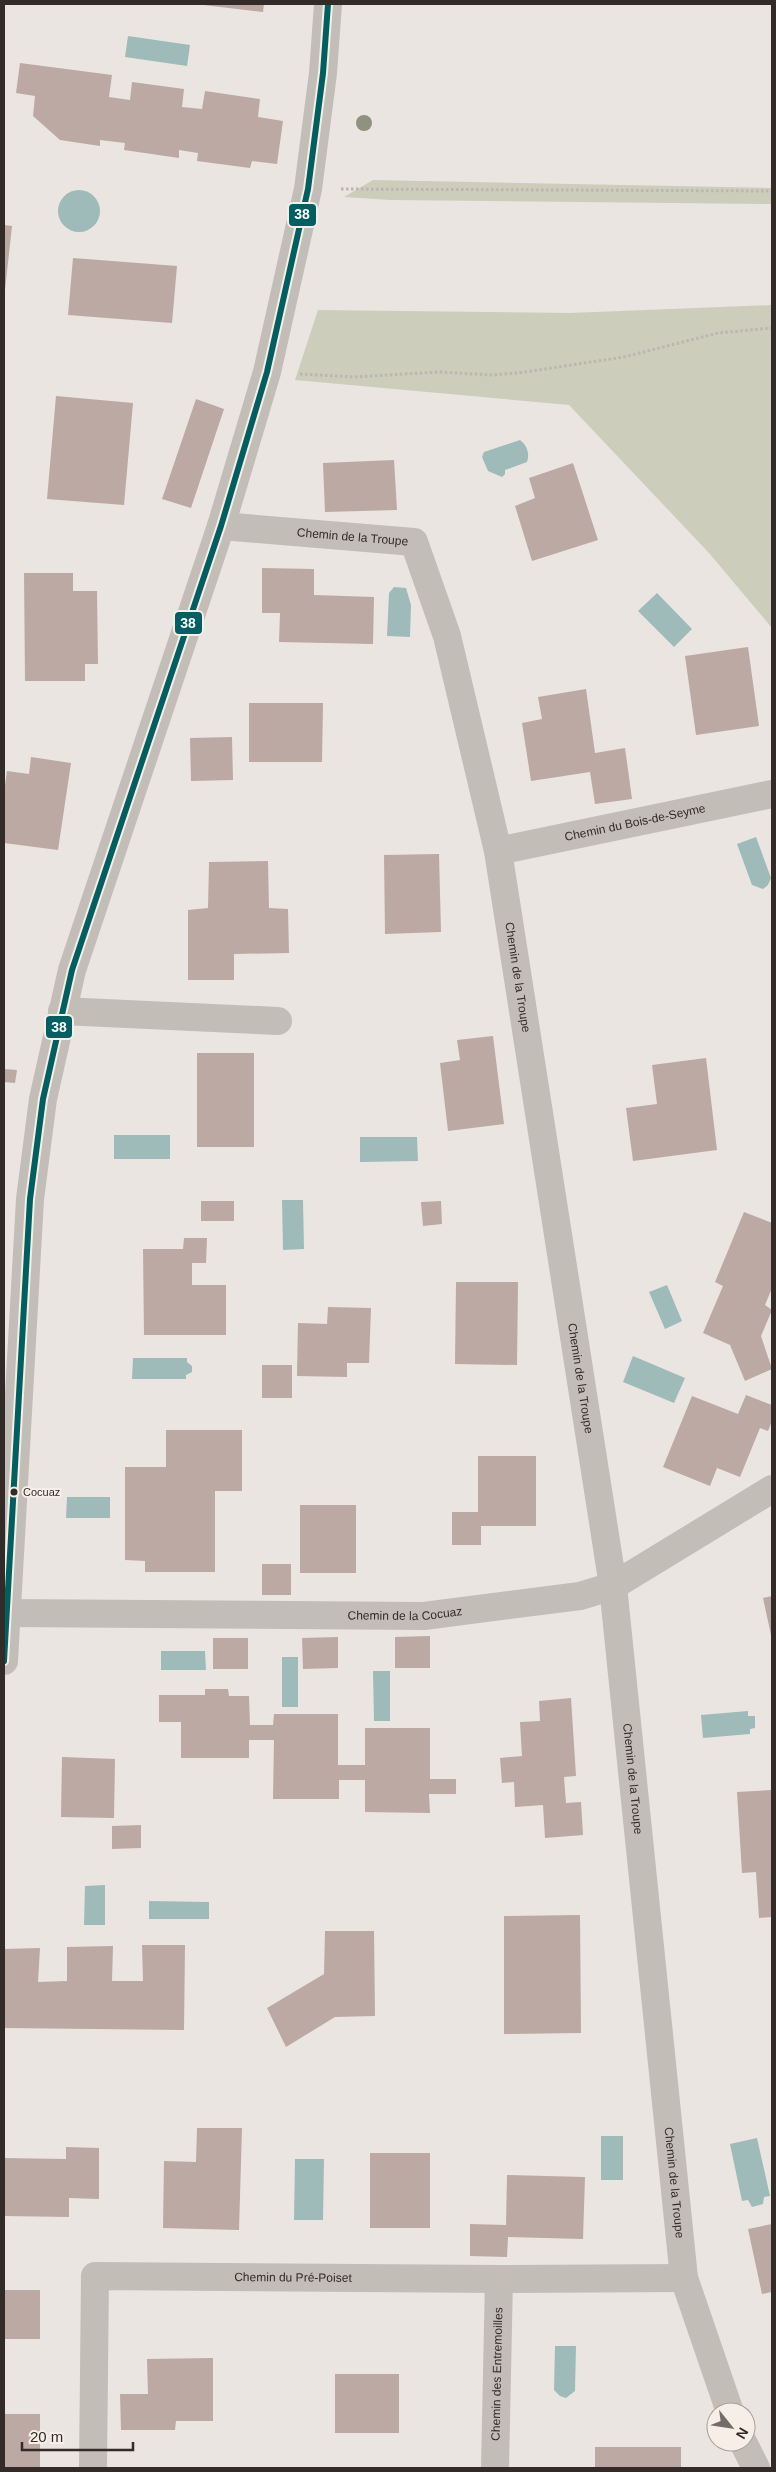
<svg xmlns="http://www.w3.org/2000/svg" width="776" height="2472" viewBox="0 0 776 2472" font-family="Helvetica,sans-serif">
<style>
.green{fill:#cccebb}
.water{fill:#9ebbb9}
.building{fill:#bca9a3}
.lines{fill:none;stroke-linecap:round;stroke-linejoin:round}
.path{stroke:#bcb5b1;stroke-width:3;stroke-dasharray:2.5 2.5;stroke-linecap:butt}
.minor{stroke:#c3bdb8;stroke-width:28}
.bus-1-casing{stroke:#f7efe7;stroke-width:10}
.bus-1{stroke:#005f61;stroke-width:6}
.tree{fill:#8f927e}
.bus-dot{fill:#332b27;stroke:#f7efe7;stroke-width:2}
.labels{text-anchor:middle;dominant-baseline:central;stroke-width:4;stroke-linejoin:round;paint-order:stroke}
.bus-label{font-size:11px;fill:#332b27;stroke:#f7efe7;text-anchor:start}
.street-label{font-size:12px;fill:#332b27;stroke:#f7efe7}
.line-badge{stroke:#f7efe7;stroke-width:2}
.badge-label{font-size:14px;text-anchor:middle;font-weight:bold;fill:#fff}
</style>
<rect width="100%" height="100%" fill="#eae5e0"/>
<path class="green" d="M373,180l399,8v16l-381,-4 -47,-3z
M772,305v323l-63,-75 -140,-148 -274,-25 23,-70 252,3z"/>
<path class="water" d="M128,36l62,9 -3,21 -62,-9z
M58 211a21 21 0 1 1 42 0a21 21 0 1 1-42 0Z
M520,440c7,5 10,14 7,22l-22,8v4l-3,3 -14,-6 -6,-14 2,-5z
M394,587l12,1 5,17 -1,32 -23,-1 2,-43z
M657,593l35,36 -18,18 -36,-36z
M756,837l15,41 -3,7 -5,4 -11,-4 -15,-41z
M114,1135h56v24h-56z
M360,1137h57l1,24 -58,1z
M282,1200h21l1,49 -21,1z
M667,1285l15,36 -17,8 -16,-37z
M633,1356l52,22 -11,25 -51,-21z
M133,1358h54v4l5,4v6l-6,3v4h-54z
M67,1497h43v21h-44z
M161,1651h44l1,19h-45z
M282,1657h16v50h-16z
M373,1671h17v50h-16z
M748,1711v5h7v12l-5,1v5l-47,4 -2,-23z
M105,1885v40h-21l1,-39z
M149,1901l60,1v17h-60z
M601,2136h22v44h-22z
M757,2138l13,58 -6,1 -1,7 -11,3 -4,-7 -6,1 -12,-57z
M295,2159h29l-1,61h-29z
M555,2346h21l-1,45 -9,7 -6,-2 -6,-6z"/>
<path class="building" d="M195,4h69l-1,8z
M20,63l92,12 -3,22 21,3 2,-18 52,7 -2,18 20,2 3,-18 55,8 -2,18 25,4 -6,43 -25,-3 -2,7 -53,-7 1,-8 -19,-3v8l-55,-8 1,-7 -25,-3v6l-40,-6 -27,-24 2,-20 -19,-3z
M4,225l8,1 -7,64h-1z
M73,258l104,8 -5,57 -104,-8z
M56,396l77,7 -9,102 -77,-6z
M196,399l28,10 -33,99 -29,-9z
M394,460l3,50 -72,2 -2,-49z
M573,463l25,77 -66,21 -17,-55 20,-8 -6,-20z
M262,568l52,1v26l60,2 -1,47 -94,-2 1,-29h-18z
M24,573h49v18h24l1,73h-13v17h-60z
M748,647l11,79 -63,9 -11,-79z
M586,689l9,64 30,-5 7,51 -37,5 -5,-32 -59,9 -9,-58 20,-4 -4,-22z
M249,703h74l-1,59h-73z
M232,737l1,43 -42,1 -1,-43z
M31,757l40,6 -13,87 -54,-7v-50l3,-22 22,3z
M439,854l2,78 -56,2 -1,-79z
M268,861l1,47 19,1 1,44 -55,1v26h-46v-70l20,-2 1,-46z
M493,1036l11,88 -56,7 -8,-68 20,-3 -3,-20z
M197,1053h57v94h-57z
M706,1058l11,92 -84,11 -7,-53 31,-4 -5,-39z
M4,1069l13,1 -2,13 -11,-1z
M201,1201h33v20h-33z
M441,1201l1,23 -19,2 -2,-24z
M744,1212l28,11v65l-7,17 7,5 -11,26 11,33 -27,12 -15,-36 -27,-12 20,-47 -8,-4z
M184,1238h23l-1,25h-14v22h34v50h-82l-1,-86h40z
M456,1282h62l-1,83 -62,-1z
M328,1307l43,1 -2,55h-22v14l-50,-1 1,-53 29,1z
M262,1365h30v33h-30z
M746,1395l26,10v16l-4,10 -8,-3 -20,49 -23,-9 -7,18 -47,-19 29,-71 46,18z
M166,1430h76v61h-27v81h-70v-11l-20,-1v-93h41z
M478,1456h58v70h-55v19h-29v-33h26z
M300,1505h56v68h-56z
M262,1564h29v31h-29z
M772,1596v39h-1l-8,-37z
M430,1636v32h-35v-31z
M338,1637v31l-35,1 -1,-31z
M213,1638h35v31h-35z
M205,1689h23l1,7h20l1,29h23l1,-11h64v51h27v-37h65v51h26v15h-27l1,19 -65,-1v-32h-26v19h-66l1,-59h-25v18h-68v-36h-22v-27h46z
M571,1698l5,78 -12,1 2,26 15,-1 2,33 -38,3 -2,-33 -28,2 -1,-25 -12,1 -2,-25 22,-2 -2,-34 20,-1 -1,-20z
M62,1757l53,2 -1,59 -53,-1z
M772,1790v127l-13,1 -3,-46 -14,1 -5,-81z
M141,1825v23l-29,1v-23z
M580,1915l1,118 -77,1v-118z
M325,1931h49l1,85 -40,1 -49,30 -19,-39 57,-34z
M142,1945h43l-1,85 -180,-2v-79l36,-1 -2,34 29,-1v-34l46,-1 -1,35h31z
M197,2128h45l-3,102 -76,-2 1,-67 32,1z
M66,2147l33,1v51l-30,-1v19l-65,-1v-58l62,1z
M370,2153h60v75h-60z
M507,2175l78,2 -2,62 -75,-2 -1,20 -37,-1v-32l36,1z
M772,2224v68l-10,2 -14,-65z
M4,2290h36v49h-36z
M213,2358v63h-37l-1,9h-54l-1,-36h28l-1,-35z
M335,2374h64v59h-64z
M4,2414h36v54h-36z
M595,2447h86v21h-86z"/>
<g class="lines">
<path class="path" d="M341,189l431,2
M300,374l54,3 85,-5 52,3 27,-2 106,-16 94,-24 54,-5"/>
<g class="minor">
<path id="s1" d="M221,526l193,16 33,94 51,215 115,735 71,692 46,134"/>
<path id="s2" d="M498,851l274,-57"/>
<path d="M62,1011l216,10"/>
<path id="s3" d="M7,1613l417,3 156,-20 33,-10 159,-97"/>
<path d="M4,1661l26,-462 13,-100 29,-129 149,-444 46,-154 41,-183 15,-116 5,-69"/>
<path d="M743,2442l13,26"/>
<path id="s4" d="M93,2468l2,-192 404,3 185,-1"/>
<path id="s5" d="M495,2468l4,-189"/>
</g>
<defs>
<path id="bus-1" d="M4,1661l26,-462 13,-100 29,-129 149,-444 46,-154 41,-183 15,-116 5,-69"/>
</defs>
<use href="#bus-1" class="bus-1-casing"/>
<use href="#bus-1" class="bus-1"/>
</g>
<circle class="tree" cx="364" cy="123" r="8"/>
<circle class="bus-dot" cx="14" cy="1492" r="4.5"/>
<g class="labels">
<g class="bus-label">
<text x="23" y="1492">Cocuaz</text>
</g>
<g class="street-label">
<text stroke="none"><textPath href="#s1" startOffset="132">Chemin de la Troupe</textPath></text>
<text stroke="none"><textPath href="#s2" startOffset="140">Chemin du Bois-de-Seyme</textPath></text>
<text stroke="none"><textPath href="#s1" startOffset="642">Chemin de la Troupe</textPath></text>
<text stroke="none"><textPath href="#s1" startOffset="1048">Chemin de la Troupe</textPath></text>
<text stroke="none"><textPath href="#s3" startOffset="398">Chemin de la Cocuaz</textPath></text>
<text stroke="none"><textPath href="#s1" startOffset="1452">Chemin de la Troupe</textPath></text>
<text stroke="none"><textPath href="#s1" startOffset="1858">Chemin de la Troupe</textPath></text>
<text stroke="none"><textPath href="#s4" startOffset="390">Chemin du Pré-Poiset</textPath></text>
<text stroke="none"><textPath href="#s5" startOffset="94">Chemin des Entremoilles</textPath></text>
</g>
</g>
<g class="line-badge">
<rect x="288" y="203" width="29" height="24" rx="5" fill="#005f61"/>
<rect x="174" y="611" width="29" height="24" rx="5" fill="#005f61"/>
<rect x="45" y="1015" width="28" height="24" rx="5" fill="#005f61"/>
</g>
<g class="badge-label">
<text x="302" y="219">38</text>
<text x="188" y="628">38</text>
<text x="59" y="1032">38</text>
</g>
<rect width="776" height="2472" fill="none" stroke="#332b27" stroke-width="10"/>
<g transform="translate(731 2427) rotate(120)"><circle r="24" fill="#f7efe7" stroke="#a9a19a"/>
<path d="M0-4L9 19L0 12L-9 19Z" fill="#736c68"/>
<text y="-8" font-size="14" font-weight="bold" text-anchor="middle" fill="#332b27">N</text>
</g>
<path d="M22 2442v8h111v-8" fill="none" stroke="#332b27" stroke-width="2.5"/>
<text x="30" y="2442" font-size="15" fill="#332b27" stroke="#f7efe7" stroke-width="4" paint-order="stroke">20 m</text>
</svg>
